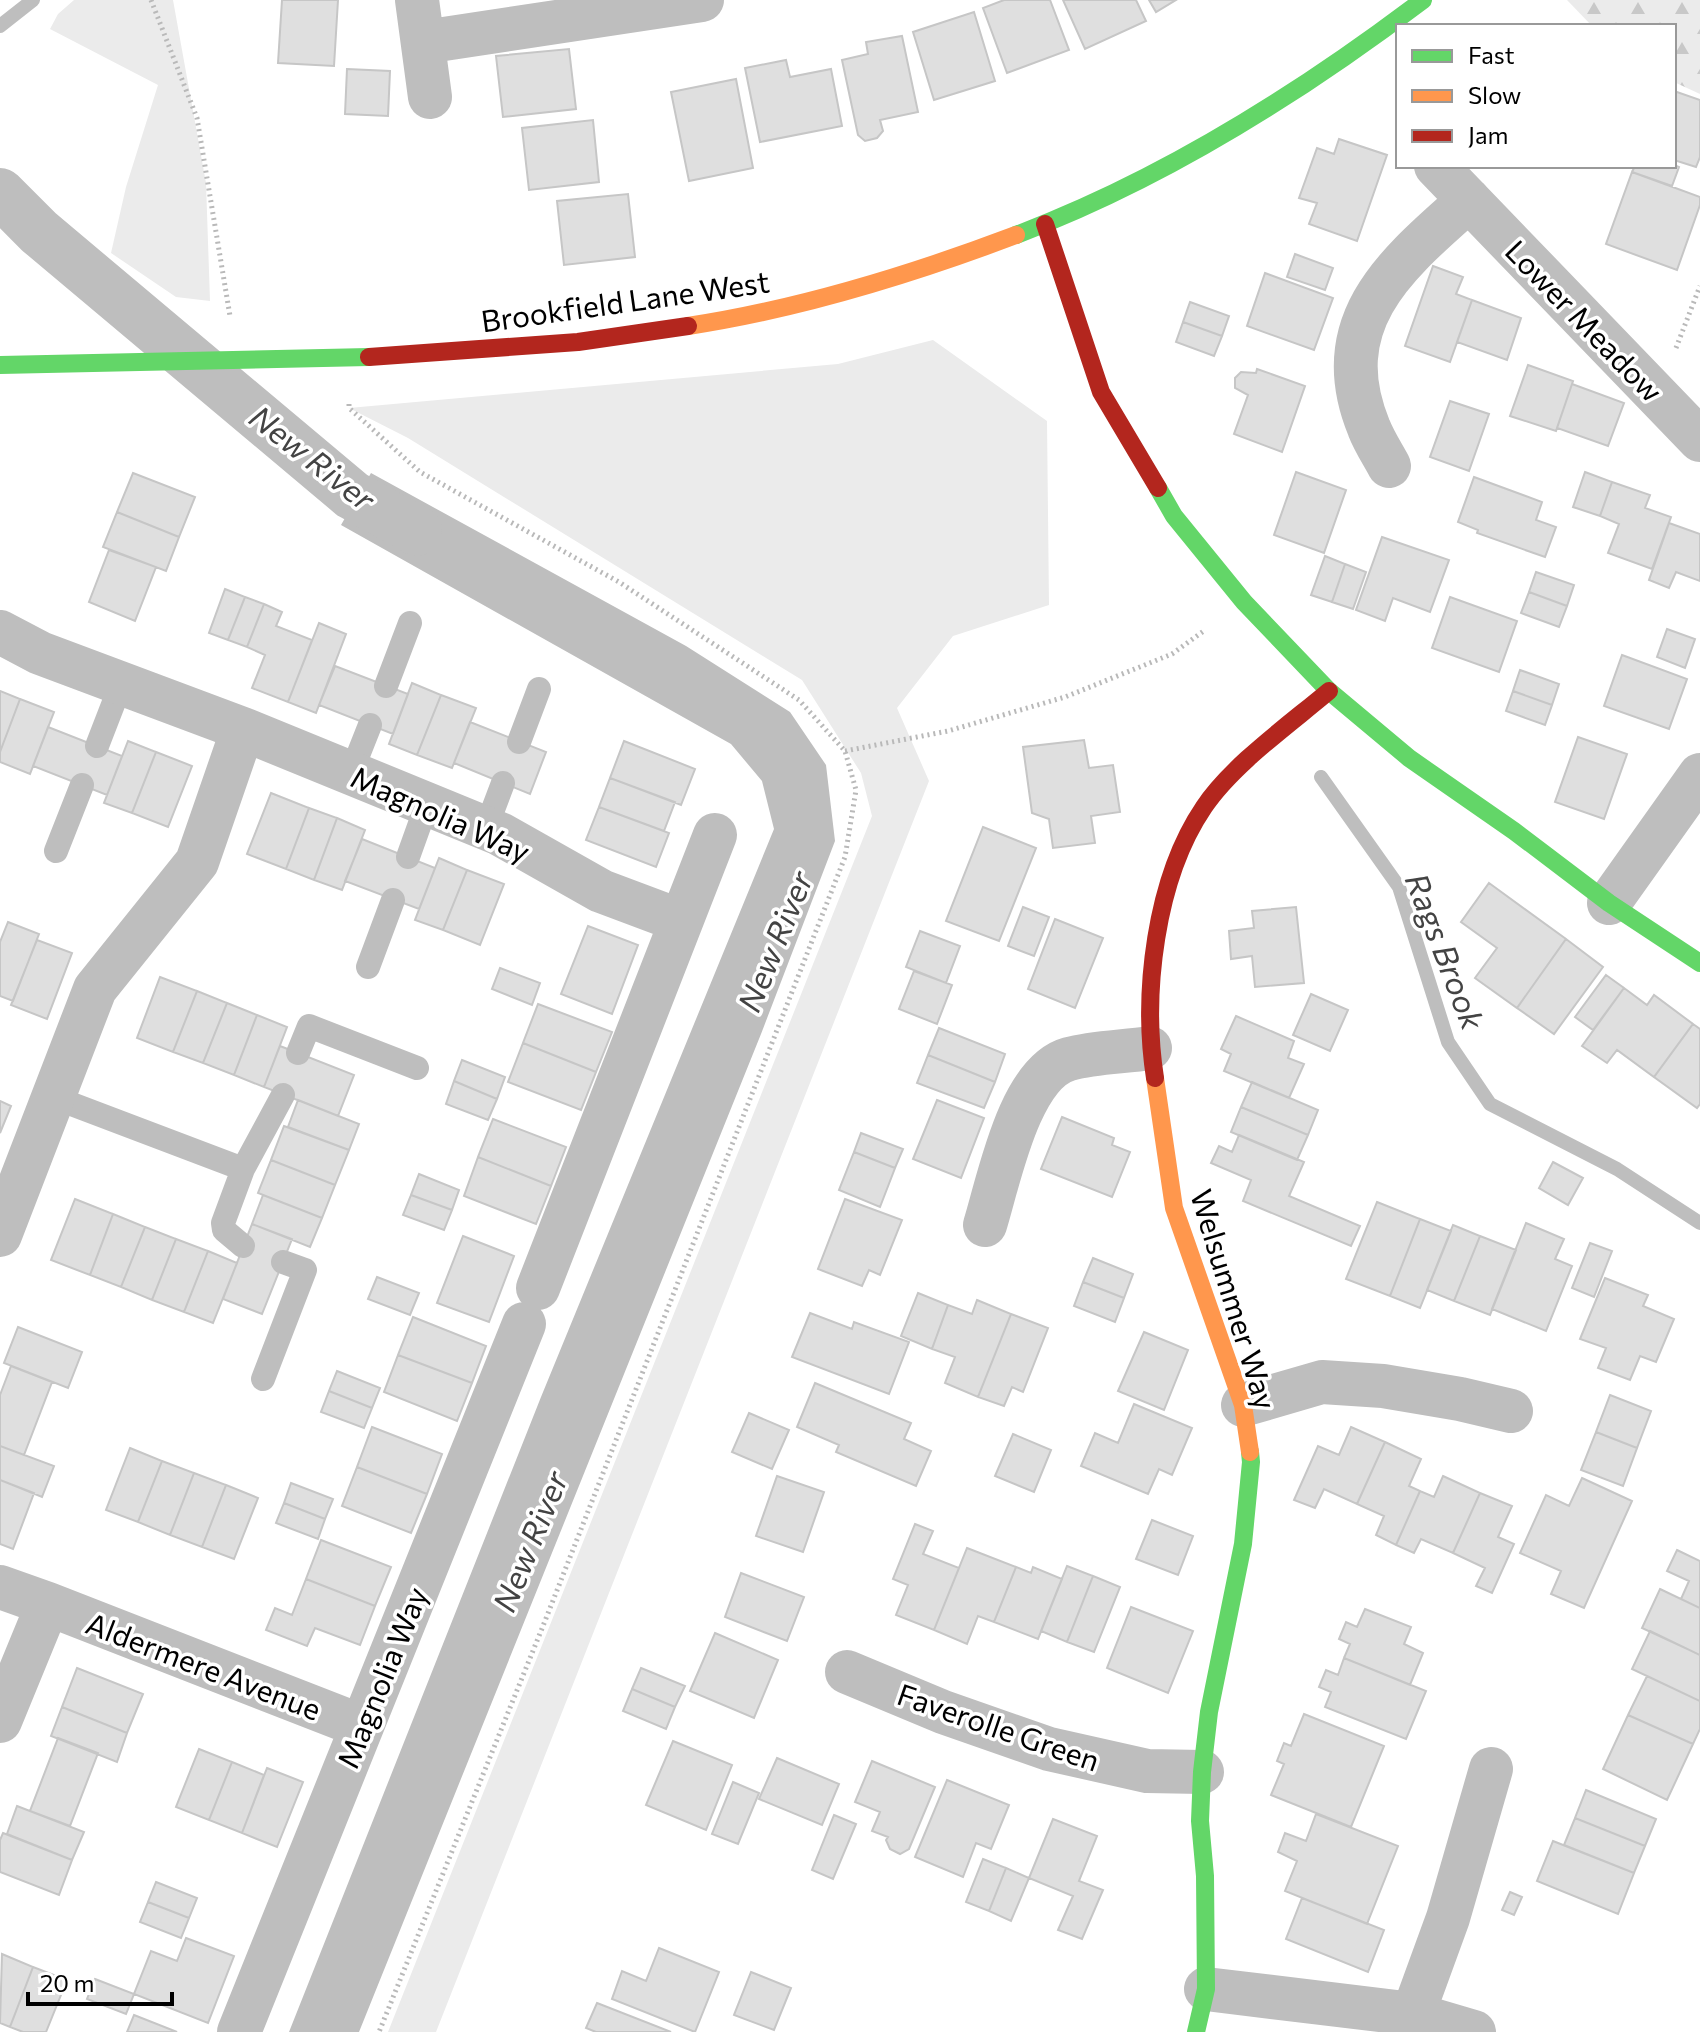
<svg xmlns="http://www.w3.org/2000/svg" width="1700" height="2032" viewBox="0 0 1700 2032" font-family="Commissioner,sans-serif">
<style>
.green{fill:#ebebeb}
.forest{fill:url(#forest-firs)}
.water{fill:#bebebe}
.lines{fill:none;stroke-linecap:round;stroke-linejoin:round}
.stream{stroke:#bebebe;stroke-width:14}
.canal{stroke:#bebebe;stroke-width:50}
.building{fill:#dfdfdf;stroke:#c6c6c6;stroke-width:2}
.path{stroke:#b9b9b9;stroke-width:5;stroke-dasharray:2 4;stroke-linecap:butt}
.lane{stroke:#bebebe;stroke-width:24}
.street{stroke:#bebebe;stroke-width:44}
.fast{stroke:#63d668;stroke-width:18}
.slow{stroke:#ff974d;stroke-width:18}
.jam{stroke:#b3261e;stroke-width:18}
.labels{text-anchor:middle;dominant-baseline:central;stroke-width:7;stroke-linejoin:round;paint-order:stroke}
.street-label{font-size:30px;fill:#000;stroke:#fff}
.water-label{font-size:32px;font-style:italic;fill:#434343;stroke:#fff}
</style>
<defs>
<pattern id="forest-firs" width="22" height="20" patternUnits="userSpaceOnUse" patternTransform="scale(2)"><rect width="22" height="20" fill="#ebebeb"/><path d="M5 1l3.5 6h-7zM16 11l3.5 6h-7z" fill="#c8c8c8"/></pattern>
</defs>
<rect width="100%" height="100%" fill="#fff"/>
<path class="green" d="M74,0h99l33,183 4,118 -34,-4 -65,-44 15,-66 32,-102 -108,-56 8,-15z
M933,340l114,81 2,184 -96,31 -56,72 32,73 -493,1251h-48l484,-1216 -11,-43 -59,-93 -394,-242 -59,-30 489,-44z"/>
<path class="forest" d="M1567,0h133v94l-26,-12v-56h-82z"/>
<path class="water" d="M371,473l315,173 104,66 36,53 9,76 -74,193 -402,998h-70l252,-635 233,-568 -12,-48 -31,-37 -390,-219z"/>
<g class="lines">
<path class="stream" d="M0,26l33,-26
M1321,777l78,110 49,155 42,62 127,65 83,54"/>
<path class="canal" d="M0,193l39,39 313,263 65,36"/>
</g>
<path class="building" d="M282,0h56l-4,66 -56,-3z
M1004,0h46l19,50 -62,23 -24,-65z
M1063,0h73l10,21 -61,28z
M1149,0h27l-20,12z
M974,12l21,69 -61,19 -21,-68z
M902,36l16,76 -38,8 3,11 -6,7 -12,3 -7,-6 -16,-75 26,-6 -2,-12z
M569,49l7,60 -73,8 -7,-61z
M786,60l4,17 41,-8 11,57 -82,16 -15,-74z
M347,69l43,2 -2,45 -43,-2z
M736,79l17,89 -64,13 -18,-89z
M1674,91l26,9v57l-4,10 -22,-7z
M593,120l6,62 -70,8 -7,-62z
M1339,139l48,16 -30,86 -48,-17 8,-21 -18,-5 18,-50 17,6z
M1674,165l5,2 -7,19 -40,-14 3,-6z
M1632,172l68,25v8l-23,65 -71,-26z
M628,194l7,63 -71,8 -7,-64z
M1295,254l38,14 -8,22 -38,-13z
M1433,266l30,11 -7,17 16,6 -22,62 -45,-16z
M1265,273l68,25 -19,52 -67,-24z
M1472,300l49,18 -14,42 -50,-18z
M1190,302l39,14 -7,20 -39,-14z
M1183,322l39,14 -8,20 -38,-14z
M1528,365l45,16 -17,50 -46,-15z
M1257,369l48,17 -23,66 -48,-18 14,-39 -13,-7v-10l6,-6 15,1z
M1572,384l52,19 -16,43 -51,-18z
M1450,401l39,13 -20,57 -39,-14z
M1296,472l50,18 -22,63 -50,-18z
M1585,472l27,10 -12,34 -27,-9z
M133,473l62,24 -16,40 -62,-25z
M1474,477l68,25 -6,18 20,7 -11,30 -68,-24 1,-3 -20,-8z
M1612,482l38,13 -5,13 26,9 -19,52 -44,-16 11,-29 -19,-8z
M117,512l62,25 -13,34 -63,-24z
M1669,523l31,11v47l-24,-9 -7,16 -20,-8z
M1382,537l67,23 -19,52 -37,-14 -8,23 -29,-11z
M109,550l47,17 -21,54 -46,-19z
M1325,556l20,8 -13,38 -21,-7z
M1345,564l21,8 -13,37 -21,-7z
M1536,572l38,13 -7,21 -38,-14z
M225,589l20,8 -17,43 -19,-7z
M1529,592l38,14 -8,21 -38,-14z
M245,597l19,7 -17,43 -19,-7z
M1450,597l67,24 -18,51 -67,-24z
M264,604l18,8 -6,14 36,14 -24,62 -36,-14 13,-33 -18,-8z
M319,623l27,11 -30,79 -28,-11z
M1667,629l28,10 -10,29 -28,-11z
M1622,655l65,24 -18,50 -65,-23z
M335,666l73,28 -15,40 -74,-29z
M1520,670l39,14 -7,21 -39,-14z
M412,683l29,12 -24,60 -28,-11z
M0,691l20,8 -20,53z
M1513,691l39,14 -7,20 -39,-14z
M441,695l35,13 -24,60 -35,-13z
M20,699l34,13 -24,62 -30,-12v-10z
M470,722l76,30 -16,42 -76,-31z
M48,727l74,29 -15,39 -74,-29z
M1578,737l49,17 -23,65 -49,-17z
M1084,740l5,28 24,-3 7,47 -29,4 4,27 -42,5 -4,-29 -17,-6 -9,-66z
M128,741l28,11 -24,61 -28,-10z
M624,741l71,28 -14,36 -71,-27z
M156,752l36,14 -24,61 -36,-14z
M610,778l65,24 -11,29 -65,-24z
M271,793l38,15 -23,61 -39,-15z
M599,807l70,26 -13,34 -70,-27z
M309,808l28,10 -23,62 -28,-11z
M337,818l28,12 -23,60 -28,-10z
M983,827l53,21 -37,93 -53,-20z
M362,839l73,29 -16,41 -74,-28z
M439,858l28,12 -24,60 -28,-10z
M467,870l37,14 -24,61 -37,-15z
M1489,883l77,56 -49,69 -42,-30 22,-30 -36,-26z
M1023,907l26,10 -15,39 -26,-10z
M1296,907l8,76 -49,4 -3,-31 -21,3 -2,-28 25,-3 -2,-17z
M1055,919l48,19 -28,70 -47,-19z
M8,922l31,12 -26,67 -13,-5v-54z
M588,926l50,19 -26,69 -51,-20z
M920,931l40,15 -14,37 -40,-16z
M1566,939l37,28 -49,67 -37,-26z
M37,940l35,13 -25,66 -36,-14z
M500,968l40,15 -8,22 -40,-16z
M914,971l38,14 -15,39 -38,-15z
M1606,975l18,13 -31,42 -18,-13z
M160,977l37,14 -24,61 -36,-14z
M1624,988l23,17 7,-10 39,29 -39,53 -37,-27 -10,13 -25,-17z
M197,991l30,12 -24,60 -30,-11z
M1311,994l37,16 -18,41 -37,-16z
M227,1003l30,12 -23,60 -31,-12z
M538,1004l74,28 -16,40 -73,-29z
M257,1015l30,12 -23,60 -30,-12z
M1236,1016l58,25 -6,17 16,6 -15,34 -65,-27 7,-17 -10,-5z
M1693,1024l7,5v75l-3,4 -43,-31z
M939,1028l66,26 -10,28 -67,-27z
M523,1043l73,29 -15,38 -73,-28z
M280,1046l74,29 -16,41 -74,-29z
M928,1055l67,27 -11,26 -67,-25z
M462,1060l43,17 -8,22 -43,-18z
M454,1081l43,18 -9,21 -42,-16z
M1252,1082l66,28 -10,25 -67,-28z
M298,1100l61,24 -10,26 -61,-23z
M937,1100l47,18 -23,60 -48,-19z
M0,1101l11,5 -11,27z
M1241,1107l67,28 -11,25 -66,-28z
M1062,1117l52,21 -2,7 18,7 -18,45 -71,-28z
M493,1119l73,28 -15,39 -73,-29z
M284,1126l65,24 -14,35 -64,-25z
M861,1133l42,16 -8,19 -41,-16z
M1239,1135l65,27 -15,34 71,30 -9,20 -108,-45 8,-21 -40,-17 8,-17 13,6z
M854,1152l41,16 -15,39 -41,-17z
M478,1157l73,29 -15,38 -72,-28z
M271,1160l64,25 -13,33 -64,-25z
M1553,1162l30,16 -15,27 -29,-17z
M419,1174l40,16 -7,20 -41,-15z
M263,1195l59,23 -12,29 -58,-23z
M411,1195l41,15 -8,20 -41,-15z
M75,1199l38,15 -23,61 -39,-15z
M845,1199l57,21 -22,55 -11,-5 -7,16 -44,-17z
M1377,1202l43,17 -30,77 -44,-17z
M113,1214l32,13 -24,60 -31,-12z
M1420,1219l31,12 -31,77 -30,-12z
M1526,1223l38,16 -9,20 17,7 -26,65 -54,-22z
M252,1224l40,15 -30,75 -39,-15z
M1453,1225l27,11 -26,65 -27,-11z
M145,1227l31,12 -24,61 -31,-13z
M463,1236l51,20 -25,66 -52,-19z
M1480,1236l36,14 -26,65 -36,-14z
M176,1239l32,12 -24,61 -32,-12z
M1590,1243l22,8 -18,46 -22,-9z
M208,1251l29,12 -24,60 -29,-11z
M1093,1258l40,16 -9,24 -41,-16z
M377,1277l42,16 -9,22 -42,-16z
M1605,1278l43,17 -5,11 31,13 -18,43 -16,-6 -10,24 -32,-12 8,-20 -26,-9z
M1083,1282l41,16 -9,24 -41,-16z
M918,1293l30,12 -16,44 -31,-13z
M977,1300l34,14 -33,83 -33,-14 10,-26 -23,-8 16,-44 24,9z
M810,1313l42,16 2,-7 55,20 -20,52 -97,-37z
M1011,1314l37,14 -25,64 -11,-5 -8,19 -26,-9z
M413,1317l73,29 -14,37 -74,-28z
M18,1327l64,25 -14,36 -64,-25z
M1144,1332l44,18 -24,60 -46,-19z
M398,1355l74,28 -15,38 -73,-29z
M11,1366l41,16 -28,73 -24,-9v-51z
M337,1371l43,17 -8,20 -43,-17z
M815,1383l96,40 -7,16 27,12 -15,35 -80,-34 3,-7 -42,-18z
M329,1391l43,17 -8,20 -43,-16z
M1610,1395l41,16 -14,37 -41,-16z
M1134,1404l58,24 -20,47 -13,-6 -11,25 -67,-28 14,-33 23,10z
M749,1413l40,17 -17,39 -40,-17z
M372,1427l70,27 -15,40 -70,-27z
M1351,1427l34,15 -28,62 -33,-15 -9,19 -21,-8 24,-54 21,9z
M1596,1432l41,16 -14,38 -42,-16z
M1013,1434l38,16 -17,42 -39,-16z
M1385,1442l36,17 -12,27 11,5 -24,54 -20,-10 8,-19 -27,-12z
M0,1446l54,20 -12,31 -42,-17z
M130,1448l32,13 -24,61 -32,-12z
M162,1461l32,12 -24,62 -32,-13z
M357,1467l70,27 -16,39 -69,-27z
M194,1473l32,12 -24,62 -32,-12z
M777,1476l47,16 -21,60 -47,-16z
M1443,1476l37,17 -27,60 -32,-14 -7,14 -18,-8 24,-54 14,6z
M1582,1478l50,23 -48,107 -33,-14 10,-23 -41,-18 26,-58 23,11z
M0,1480l34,13 -21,56 -13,-5z
M291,1483l42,16 -8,20 -41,-16z
M226,1485l32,13 -24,61 -32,-12z
M1480,1493l32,13 -14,31 16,7 -22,49 -16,-7 9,-18 -32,-15z
M284,1503l41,16 -7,20 -42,-16z
M1152,1520l41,16 -15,39 -42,-16z
M915,1524l18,7 -10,23 36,14 -25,62 -38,-15 12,-30 -15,-6z
M321,1540l70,27 -16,39 -69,-27z
M967,1548l49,19 -22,55 -16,-6 -11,28 -33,-14z
M1677,1550l23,11v47l-19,-9 8,-18 -22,-10z
M1067,1566l26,10 -26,66 -26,-11z
M1016,1567l15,6 2,-6 29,12 -24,60 -44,-17z
M741,1573l63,24 -17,44 -62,-24z
M1093,1576l27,11 -26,65 -27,-10z
M306,1579l69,27 -15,39 -45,-17 -8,18 -41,-16 9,-22 17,7z
M1660,1589l40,19v47l-58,-27z
M1131,1607l62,24 -25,62 -61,-25z
M1365,1609l46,18 -7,17 19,9 -13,32 -66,-27 6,-14 -11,-5 7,-17 11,5z
M1650,1631l50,24v46l-68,-32z
M715,1633l63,27 -24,58 -64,-27z
M1344,1658l82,33 -20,48 -81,-32 6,-15 -12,-5 7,-17 12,5z
M77,1668l66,26 -16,39 -65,-26z
M641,1668l44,18 -10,21 -43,-18z
M1647,1676l53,25v28l-7,15 -65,-29z
M632,1689l43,18 -9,22 -43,-18z
M62,1707l65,26 -10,29 -66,-26z
M1304,1714l80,32 -33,81 -80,-32 13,-31 -7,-3 7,-18 7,3z
M1628,1715l65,29 -26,56 -64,-31z
M58,1738l40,15 -28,73 -40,-15z
M673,1741l59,24 -26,65 -60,-25z
M199,1749l33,13 -23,58 -33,-13z
M777,1758l62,26 -17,41 -63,-26z
M872,1761l63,26 -26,62 -9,5 -10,-5 -4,-9 2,-3 -16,-6 8,-19 -25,-10z
M232,1762l32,13 -22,58 -33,-13z
M267,1768l36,14 -26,65 -35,-14z
M947,1780l62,25 -18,44 -15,-6 -13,34 -48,-20z
M733,1782l26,11 -21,51 -26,-10z
M1586,1790l70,29 -11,27 -70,-28z
M17,1806l67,26 -12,28 -65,-26z
M1316,1814l82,32 -31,78 -82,-33 12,-30 -19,-9 7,-19 21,8z
M834,1815l22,9 -23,55 -21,-9z
M1575,1818l70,28 -11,27 -70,-28z
M1053,1819l44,17 -18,45 24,9 -21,49 -24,-9 15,-34 -44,-18z
M3,1833l69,27 -13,35 -59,-23v-32z
M1553,1841l81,32 -16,41 -81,-33z
M983,1859l23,9 -17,43 -23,-9z
M1006,1868l23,10 -18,43 -22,-10z
M156,1882l41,16 -8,20 -41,-16z
M1510,1892l12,5 -8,18 -12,-5z
M1302,1898l82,32 -16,42 -82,-33z
M148,1902l41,16 -8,20 -41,-16z
M186,1938l48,18 -26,67 -74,-29 17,-43 26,10z
M659,1948l60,24 -24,60 -83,-33 10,-28 24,10z
M2,1954l31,13 -23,60 -10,-4z
M33,1967l34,13 -21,52h-23l-13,-5z
M751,1972l40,16 -17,42 -40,-15z
M95,1979l39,15 -8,20 -39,-15z
M597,2003l74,29h-75l-10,-4z
M134,2015l43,17h-50z"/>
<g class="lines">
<path class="path" d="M151,0l46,118 33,198
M1676,348l24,-62
M349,404v4l71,64 199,110 180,118 46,51 11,39 -11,67 -302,769 -164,406
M845,751l103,-20 117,-34 107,-43 33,-24"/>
<path class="lane" d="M386,686l24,-63
M519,742l20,-53
M97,746l24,-62
M351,773l19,-48
M486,828l17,-45
M56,851l26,-66
M408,857l19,-53
M368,967l25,-67
M298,1053l11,-27 108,42
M53,1097l190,72 -20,54 1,7 19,16
M243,1169l40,-74
M263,1379l42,-109 -22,-8"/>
<path class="street" d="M417,0l13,97
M424,42l278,-42
M1436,166l264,274
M1389,466c-7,-13 -15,-25 -20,-38 -44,-107 29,-165 100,-228
M0,632l40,21 203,76 257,105 101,57 80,30
M1609,903l91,-128
M985,1225c14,-45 34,-152 84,-166 25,-7 55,-7 81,-11
M0,1235l95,-246 102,-127 46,-133
M538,1288l177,-453
M1243,1405l79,-23 61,4 77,13 51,12
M0,1587l48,17 -48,117
M48,1604l313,122
M847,1672l96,40 106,37 98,22 55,1
M1206,1989l207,25 61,18
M1413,2014l35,-96 43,-149
M239,2032l285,-708"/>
<path class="fast" d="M1016,235c146,-55 283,-141 407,-235
M0,365l369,-8
M1158,488l16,28 70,86 85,89 80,67 105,73 95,72 91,60
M1196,2032l10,-43 -1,-113 -5,-55 2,-49 7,-60 34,-168 8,-82 -1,-10"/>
<path class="slow" d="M688,326c112,-17 222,-51 328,-91
M1155,1078l19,130 69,197 7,47"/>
<path class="jam" d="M1045,224l56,168 57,96
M369,357l209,-15 110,-16
M1155,1078c-13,-84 0,-199 49,-271 28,-42 86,-83 125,-116"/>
</g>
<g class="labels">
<g class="street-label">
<text transform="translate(625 300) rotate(-8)">Brookfield Lane West</text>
<text transform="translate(1585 320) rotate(46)">Lower Meadow</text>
<text transform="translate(441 813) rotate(24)">Magnolia Way</text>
<text transform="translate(1235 1299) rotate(73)">Welsummer Way</text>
<text transform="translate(204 1665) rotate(21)">Aldermere Avenue</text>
<text transform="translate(381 1677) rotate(-68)">Magnolia Way</text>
<text transform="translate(999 1726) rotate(19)">Faverolle Green</text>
</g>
<g class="water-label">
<text transform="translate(313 457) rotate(38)">New River</text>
<text transform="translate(774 941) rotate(-68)">New River</text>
<text transform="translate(1446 951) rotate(69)">Rags Brook</text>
<text transform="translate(529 1541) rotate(-68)">New River</text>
</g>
</g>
<rect x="1396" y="24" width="280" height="144" fill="#ffffff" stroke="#999999" stroke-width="2"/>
<rect x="1412" y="50" width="40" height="12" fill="#63d668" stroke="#999999" stroke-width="2"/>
<text x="1468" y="64" font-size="24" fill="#000000">Fast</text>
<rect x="1412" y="90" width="40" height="12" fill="#ff974d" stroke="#999999" stroke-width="2"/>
<text x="1468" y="104" font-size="24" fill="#000000">Slow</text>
<rect x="1412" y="130" width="40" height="12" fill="#b3261e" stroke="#999999" stroke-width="2"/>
<text x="1468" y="144" font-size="24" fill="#000000">Jam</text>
<path d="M28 1992v12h144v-12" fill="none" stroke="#000000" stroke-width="4"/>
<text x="40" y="1992" font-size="24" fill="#000000" stroke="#ffffff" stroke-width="6" paint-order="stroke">20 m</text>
</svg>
